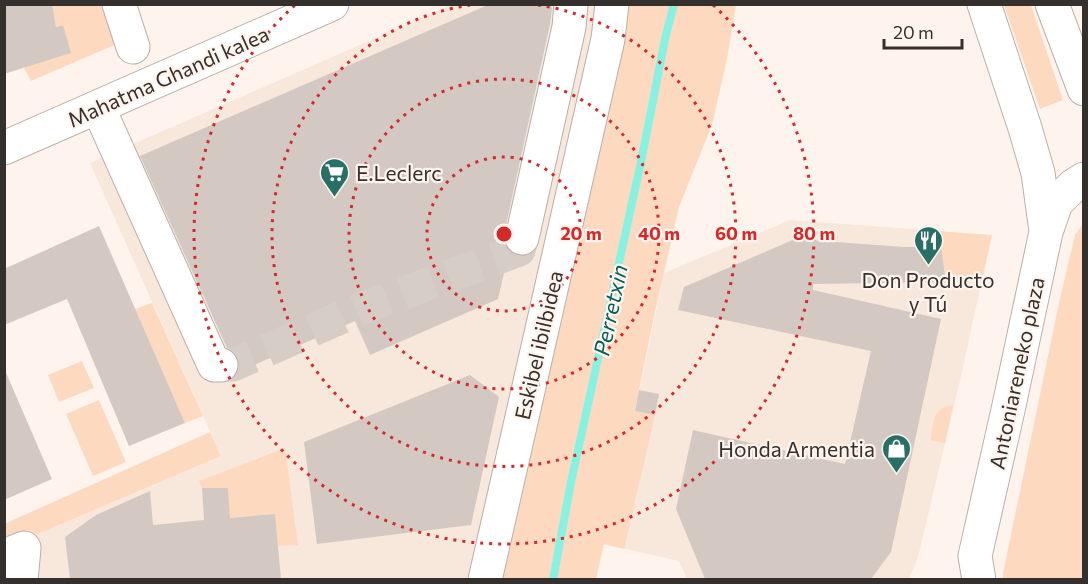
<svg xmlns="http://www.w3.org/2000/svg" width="1088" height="584" viewBox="0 0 1088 584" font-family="Commissioner,sans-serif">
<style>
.built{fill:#f8e7db}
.green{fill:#fdd9c0}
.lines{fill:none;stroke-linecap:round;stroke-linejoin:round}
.stream{stroke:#87f1e2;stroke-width:8}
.building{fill:#d3c9c2}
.minor-tunnel{stroke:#d6cdc7;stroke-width:33;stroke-dasharray:33 16;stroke-linecap:butt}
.minor-casing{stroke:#bab0a9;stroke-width:35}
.major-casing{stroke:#bab0a9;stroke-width:35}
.minor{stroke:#fff;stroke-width:33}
.major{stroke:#fff;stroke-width:33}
.ring{fill:none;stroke:#d62828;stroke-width:3;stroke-dasharray:3 6}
.labels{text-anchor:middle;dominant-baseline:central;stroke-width:4.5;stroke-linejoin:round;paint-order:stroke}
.street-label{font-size:21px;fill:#34302d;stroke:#fff4ed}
.poi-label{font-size:21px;fill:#34302d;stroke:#fff4ed;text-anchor:start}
.water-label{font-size:22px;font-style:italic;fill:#006158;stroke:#fff4ed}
.centre{fill:#d62828;stroke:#fff4ed;stroke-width:3}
.ring-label{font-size:18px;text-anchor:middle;font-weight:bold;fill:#d62828;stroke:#fff4ed;stroke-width:4.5;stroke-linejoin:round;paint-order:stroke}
</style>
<rect width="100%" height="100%" fill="#fff4ed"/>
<path class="built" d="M451,5h152l-128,574 -470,1v-32l216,-92 -131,-293z
M790,220l202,15 -33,150 -41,172 -9,22h-222l-8,-18 -75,-17 31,-133 29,-138z"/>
<path class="green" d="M52,5h54l13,38 -88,38 -7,-13 39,-43 -7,2z
M627,5h109l-9,54 -15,66 -33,82 -26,114 -18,89 20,5 -31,134 -20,-5 -8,35 -98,1z
M1004,5h27l32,95 -23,9z
M1083,224v355h-80v-6l56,-270 16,-68z
M920,230l72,5 -10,45 -36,2 -5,-35h-23z
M152,303l51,113 -18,7 -50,-114z
M82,361l12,27 -35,14 -11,-27z
M99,400l27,62 -33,14 -27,-62z
M947,406h6l-8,37 -14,-3c2,-13 1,-29 16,-34z
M210,432l11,24 -216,92 -1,-24z
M285,448l13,97 -20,1 -3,-32 -45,4 -2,-30h-26l-3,-7z"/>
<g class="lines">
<path class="stream" d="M553,580l18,-98 70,-320 24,-123 9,-35"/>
</g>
<path class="building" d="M4,4h48l4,23 7,-2 8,28 -67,21z
M490,4h60l2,4 -2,16 -46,210v9l5,8 -11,48 -128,56 -15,-34 -117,51 2,-8 -3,-8 -6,-7 -4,-1 -87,-192z
M99,226l86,197 -56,23 -62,-147 -63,26v-56z
M795,239l109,8h37l5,35 -133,2v6l128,29 -50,233 -20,27h-166l-29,-70 17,-79 152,34 26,-113 -193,-41 6,-23z
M4,368l48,111 -48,21z
M470,375l29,22 -28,128 -154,19 -13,-102z
M639,390l20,4 -4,21 -20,-4z
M202,488h26l2,30 45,-4 6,65h-211l-5,-42 31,-22 54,-24 3,34 51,-5z"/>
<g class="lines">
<path class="minor-tunnel" d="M221,365h12l125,-55 161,-60 3,-12"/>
<defs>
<path id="minor" d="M119,4l14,43
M98,107l116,258h7
M522,238l47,-211 2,-23
M4,556l20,-8 -3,32
M485,580l123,-541 4,-35"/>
<path id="major" d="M984,4l41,124 13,45 8,58
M1052,4l32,85
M4,148l328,-144
M979,580l-4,-24 33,-146 38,-178 10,-29 17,-17 11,-7"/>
</defs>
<use href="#minor" class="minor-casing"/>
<use href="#major" class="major-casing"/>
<use href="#minor" class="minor"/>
<use href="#major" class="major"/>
</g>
<g class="ring">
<circle cx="504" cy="234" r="77"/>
<circle cx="504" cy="234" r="155"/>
<path d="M538 5A232 232 0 1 1 470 5"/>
<path d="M713 5A310 310 0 1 1 295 5"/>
</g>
<defs>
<symbol id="supermarket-pin" viewBox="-11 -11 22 30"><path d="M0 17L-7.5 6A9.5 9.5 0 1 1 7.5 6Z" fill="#287067" stroke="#fff4ed"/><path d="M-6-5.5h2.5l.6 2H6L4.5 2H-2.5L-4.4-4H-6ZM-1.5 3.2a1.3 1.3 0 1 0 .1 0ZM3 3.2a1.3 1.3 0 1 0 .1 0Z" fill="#fff"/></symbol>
<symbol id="restaurant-pin" viewBox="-11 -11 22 30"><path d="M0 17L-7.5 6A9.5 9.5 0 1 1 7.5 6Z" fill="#287067" stroke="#fff4ed"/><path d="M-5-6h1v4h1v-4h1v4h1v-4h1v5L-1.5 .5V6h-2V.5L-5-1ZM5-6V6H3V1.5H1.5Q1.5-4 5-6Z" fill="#fff"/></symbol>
<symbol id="shop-pin" viewBox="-11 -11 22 30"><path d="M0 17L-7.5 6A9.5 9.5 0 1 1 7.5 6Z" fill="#287067" stroke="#fff4ed"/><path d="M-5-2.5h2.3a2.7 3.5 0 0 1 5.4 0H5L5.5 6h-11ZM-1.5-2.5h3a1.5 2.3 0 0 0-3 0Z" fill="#fff"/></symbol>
</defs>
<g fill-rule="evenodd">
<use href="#supermarket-pin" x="318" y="156" width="33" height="45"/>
<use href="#restaurant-pin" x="912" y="224" width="33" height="45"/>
<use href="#shop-pin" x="880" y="432" width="33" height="45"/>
</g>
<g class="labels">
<g class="street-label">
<text transform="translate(168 76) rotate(-24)">Mahatma Ghandi kalea</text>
<text transform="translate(538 345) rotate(-77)">Eskibel ibilbidea</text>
<text transform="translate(1016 373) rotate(-78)">Antoniareneko plaza</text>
</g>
<g class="poi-label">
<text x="356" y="172">E.Leclerc</text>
<text x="928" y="279" text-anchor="middle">Don Producto<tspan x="928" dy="24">y Tú</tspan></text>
<text x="875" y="448" text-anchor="end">Honda Armentia</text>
</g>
<g class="water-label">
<text transform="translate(610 310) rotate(-78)">Perretxin</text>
</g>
</g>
<circle cx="504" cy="234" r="9" class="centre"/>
<g class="ring-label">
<text x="581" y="240">20 m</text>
<text x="659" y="240">40 m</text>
<text x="736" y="240">60 m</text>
<text x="814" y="240">80 m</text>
</g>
<rect width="1088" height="584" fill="none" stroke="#34302d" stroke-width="12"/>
<path d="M884 39v9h78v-9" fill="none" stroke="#34302d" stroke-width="3"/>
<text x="893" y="39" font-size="18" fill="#34302d" stroke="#fff4ed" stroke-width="4.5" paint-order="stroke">20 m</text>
</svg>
